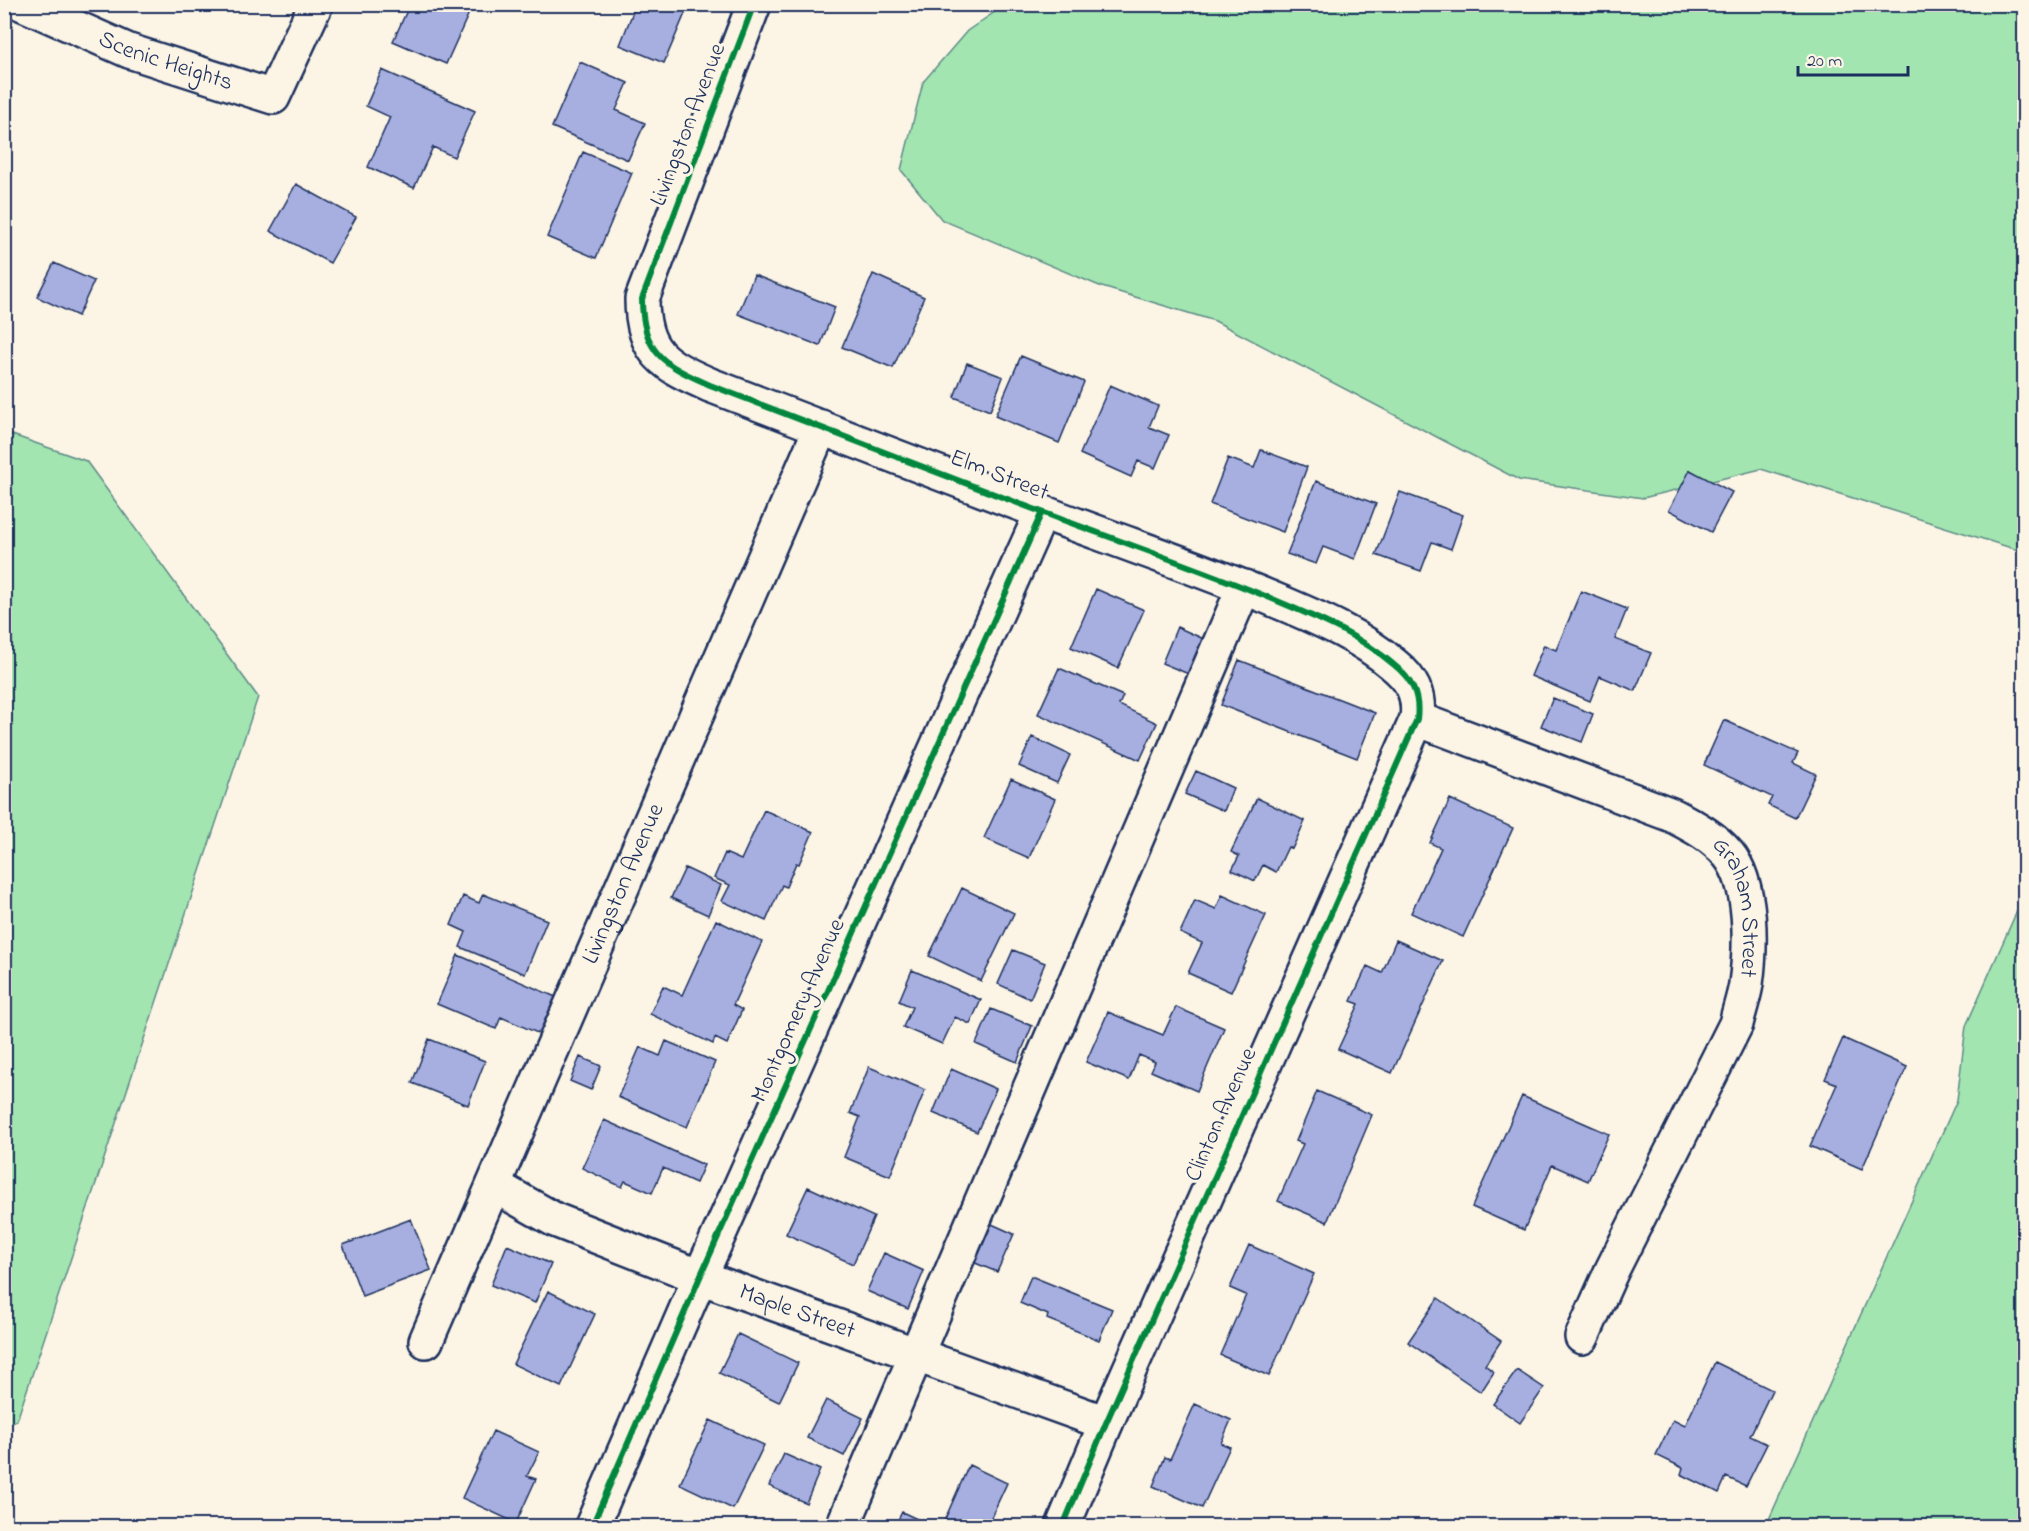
<svg xmlns="http://www.w3.org/2000/svg" width="2029" height="1531" viewBox="0 0 2029 1531" font-family="'Indie Flower',sans-serif">
<style>
.green{fill:#a2e5b0;stroke:#5e8a87;stroke-width:1.5}
.building{fill:#a7afe0;stroke:#1b2f5e;stroke-width:1.5}
.lines{fill:none;stroke-linecap:round;stroke-linejoin:round}
.minor-casing{stroke:#1b2f5e;stroke-width:38}
.minor{stroke:#fcf5e5;stroke-width:33}
.cycleway-casing{stroke:#fcf5e5;stroke-width:10}
.cycleway{stroke:#00873e;stroke-width:6}
.labels{text-anchor:middle;dominant-baseline:central;stroke-width:6;stroke-linejoin:round;paint-order:stroke}
.street-label{font-size:24px;fill:#1b2f5e;stroke:#fcf5e5}
</style>
<rect width="100%" height="100%" fill="#fcf5e5"/>
<filter id="ink" filterUnits="userSpaceOnUse"><feTurbulence type="fractalNoise" baseFrequency=".0167" numOctaves="2"/><feDisplacementMap in="SourceGraphic" scale="12" xChannelSelector="R" yChannelSelector="G"/><feConvolveMatrix kernelMatrix="1 2 1 2 8 2 1 2 1" color-interpolation-filters="sRGB"/></filter>
<g filter="url(#ink)">
<path class="green" d="M1005,5h1019v547l-263,-83 -118,29 -124,-18 -304,-159 -113,-34 -160,-67 -41,-50 22,-88 44,-51z
M4,432l82,29 172,236 -241,723 -12,5z
M2024,895v631h-258l191,-426 9,-74z"/>
<path class="building" d="M410,4h63l-27,60 -53,-23z
M636,4h53l-25,59 -44,-18z
M580,62l48,21 -12,27 29,13 -17,37 -76,-33z
M382,70l93,41 -21,46 -21,-10 -19,41 -46,-21 22,-50 -24,-11z
M583,152l49,21 -36,85 -49,-21z
M296,184l60,33 -26,46 -60,-32z
M54,263l40,18 -16,35 -41,-19z
M873,274l51,23 -31,71 -51,-21z
M754,275l81,32 -15,39 -82,-32z
M1021,356l63,26 -25,61 -64,-27z
M967,363l36,14 -13,34 -36,-14z
M1110,385l48,21 -9,21 20,8 -14,33 -17,-7 -7,16 -51,-23z
M1261,450l46,17 -24,65 -73,-28 18,-46 26,10z
M1690,470l42,22 -21,40 -42,-22z
M1316,481l60,23 -21,55 -32,-12 -7,17 -29,-10z
M1400,492l63,23 -12,34 -19,-7 -11,29 -45,-16z
M1096,589l48,21 -26,58 -47,-21z
M1581,591l46,18 -12,30 36,14 -16,38 -35,-15 -10,25 -59,-25 13,-31 12,5z
M1177,627l29,13 -15,35 -29,-12z
M1239,660l136,53 -18,45 -136,-53z
M1059,668l64,28 -4,9 38,18 -17,37 -102,-46z
M1553,698l40,16 -11,28 -41,-16z
M1724,720l74,33 -5,10 23,11 -21,44 -27,-13 4,-8 -68,-32z
M1032,737l38,18 -13,28 -38,-17z
M1196,771l37,17 -9,23 -39,-17z
M1011,779l44,20 -26,59 -45,-20z
M1257,798l48,23 -13,28 -4,-2 -12,25 -13,-7 -8,16 -23,-11 7,-14 -8,-4z
M1450,799l63,29 -50,109 -52,-24 30,-65 -11,-5z
M764,810l49,22 -14,32 -3,-1 -10,24 -4,-2 -16,36 -44,-20 8,-16 -16,-7 11,-25 16,7z
M685,868l36,17 -13,30 -37,-17z
M962,888l52,25 -33,68 -52,-25z
M483,894l64,26 -22,54 -65,-27 6,-15 -15,-7 12,-29 16,7z
M1222,895l44,20 -35,77 -43,-19 14,-30 -22,-10 15,-33 21,9z
M716,920l46,22 -29,63 9,5 -15,34 -12,-6 -2,6 -63,-30 13,-28 19,9z
M1396,940l47,21 -51,112 -54,-24 21,-45 -8,-3 16,-35 15,7z
M1013,950l32,13 -15,36 -32,-15z
M458,955l100,43 -16,37 -41,-18 -5,12 -59,-25z
M912,970l69,30 -11,24 -15,-7 -13,27 -39,-17 9,-20 -13,-6z
M1176,1007l48,21 -27,63 -46,-20 4,-9 -16,-7 -10,25 -43,-18 22,-50 55,23z
M991,1009l41,17 -15,36 -41,-18z
M1843,1038l64,29 -45,102 -52,-23 27,-62 -12,-5z
M429,1039l56,22 -17,44 -56,-22z
M666,1041l49,21 -28,65 -69,-30 22,-50 20,9z
M580,1057l21,9 -10,24 -21,-9z
M869,1067l56,23 -35,86 -46,-19 16,-40 -10,-4z
M951,1069l45,20 -19,43 -44,-19z
M1317,1091l55,24 -45,107 -49,-21 25,-57 -7,-3z
M1522,1096l87,38 -21,47 -36,-16 -28,65 -52,-23z
M604,1120l100,45 -8,18 -33,-15 -11,25 -27,-12 -3,6 -40,-19z
M808,1187l66,30 -21,47 -67,-30z
M411,1219l20,51 -69,26 -19,-51z
M985,1221l29,13 -17,38 -29,-12z
M507,1245l44,19 -16,39 -44,-18z
M1249,1245l65,29 -45,102 -49,-21 26,-60 -16,-7z
M884,1253l40,18 -16,38 -41,-18z
M1031,1276l81,33 -13,31 -52,-21 1,-4 -28,-12z
M548,1291l47,23 -34,73 -48,-23z
M1438,1298l63,43 -16,24 9,7 -13,20 -73,-50z
M738,1334l60,29 -19,39 -60,-29z
M1715,1362l57,28 -22,46 17,8 -21,42 -20,-9 -7,16 -38,-19 2,-6 -27,-13 17,-35 12,6z
M1517,1370l27,18 -24,35 -27,-19z
M826,1400l37,18 -19,38 -37,-18z
M1195,1404l36,16 -10,23 9,4 -28,61 -49,-22 12,-29 5,2z
M710,1420l54,25 -31,64 -53,-25z
M493,1431l46,21 -12,24 9,3 -20,44 -54,-25z
M784,1454l36,16 -14,33 -37,-17z
M969,1465l38,18 -20,43h-35l2,-4 -9,-3z
M902,1512l30,14h-37z"/>
<g class="lines">
<defs>
<g id="minor">
<path id="s1" d="M23,4l106,47 144,46 43,-93"/>
<path d="M754,4l-112,295c0,54 22,66 68,86 131,50 262,102 394,150 60,22 120,43 178,68 40,17 78,33 111,61 19,15 27,31 24,55l-311,704 -43,103"/>
<path id="s2" d="M1417,719l255,96c21,11 41,21 56,39 25,30 23,93 18,130 -2,13 -7,27 -10,40l-124,246 -30,67"/>
<path id="s3" d="M495,1186l60,34 145,57 406,146"/>
<path id="s4" d="M426,1341l395,-914"/>
<path d="M592,1526l108,-249 342,-765"/>
<path d="M843,1526l401,-939"/>
</g>
</defs>
<use href="#minor" class="minor-casing"/>
<use href="#minor" class="minor"/>
<defs>
<path id="cycleway" d="M754,4l-112,295c0,54 22,66 68,86 131,50 262,102 394,150 60,22 120,43 178,68 40,17 78,33 111,61 19,15 27,31 24,55l-311,704 -43,103
M592,1526l108,-249 342,-765"/>
</defs>
<use href="#cycleway" class="cycleway-casing"/>
<use href="#cycleway" class="cycleway"/>
</g>
</g>
<g class="labels">
<g class="street-label">
<text stroke="none"><textPath href="#s1" startOffset="154">Scenic Heights</textPath></text>
<text transform="translate(689 125) rotate(-69)">Livingston Avenue</text>
<text transform="translate(999 476) rotate(21)">Elm Street</text>
<text stroke="none"><textPath href="#s4" startOffset="498">Livingston Avenue</textPath></text>
<text stroke="none"><textPath href="#s2" startOffset="396">Graham Street</textPath></text>
<text transform="translate(799 1011) rotate(-66)">Montgomery Avenue</text>
<text transform="translate(1222 1115) rotate(-66)">Clinton Avenue</text>
<text stroke="none"><textPath href="#s3" startOffset="328">Maple Street</textPath></text>
</g>
</g>
<rect width="2029" height="1531" fill="none" stroke="#fcf5e5" stroke-width="24"/>
<rect x="12" y="12" width="2005" height="1507" fill="none" stroke="#1b2f5e" stroke-width="2" filter="url(#ink)"/>
<path d="M1798 66v9h110v-9" fill="none" stroke="#1b2f5e" stroke-width="3"/>
<text x="1807" y="66" font-size="18" fill="#1b2f5e" stroke="#fcf5e5" stroke-width="4.5" paint-order="stroke">20 m</text>
</svg>
